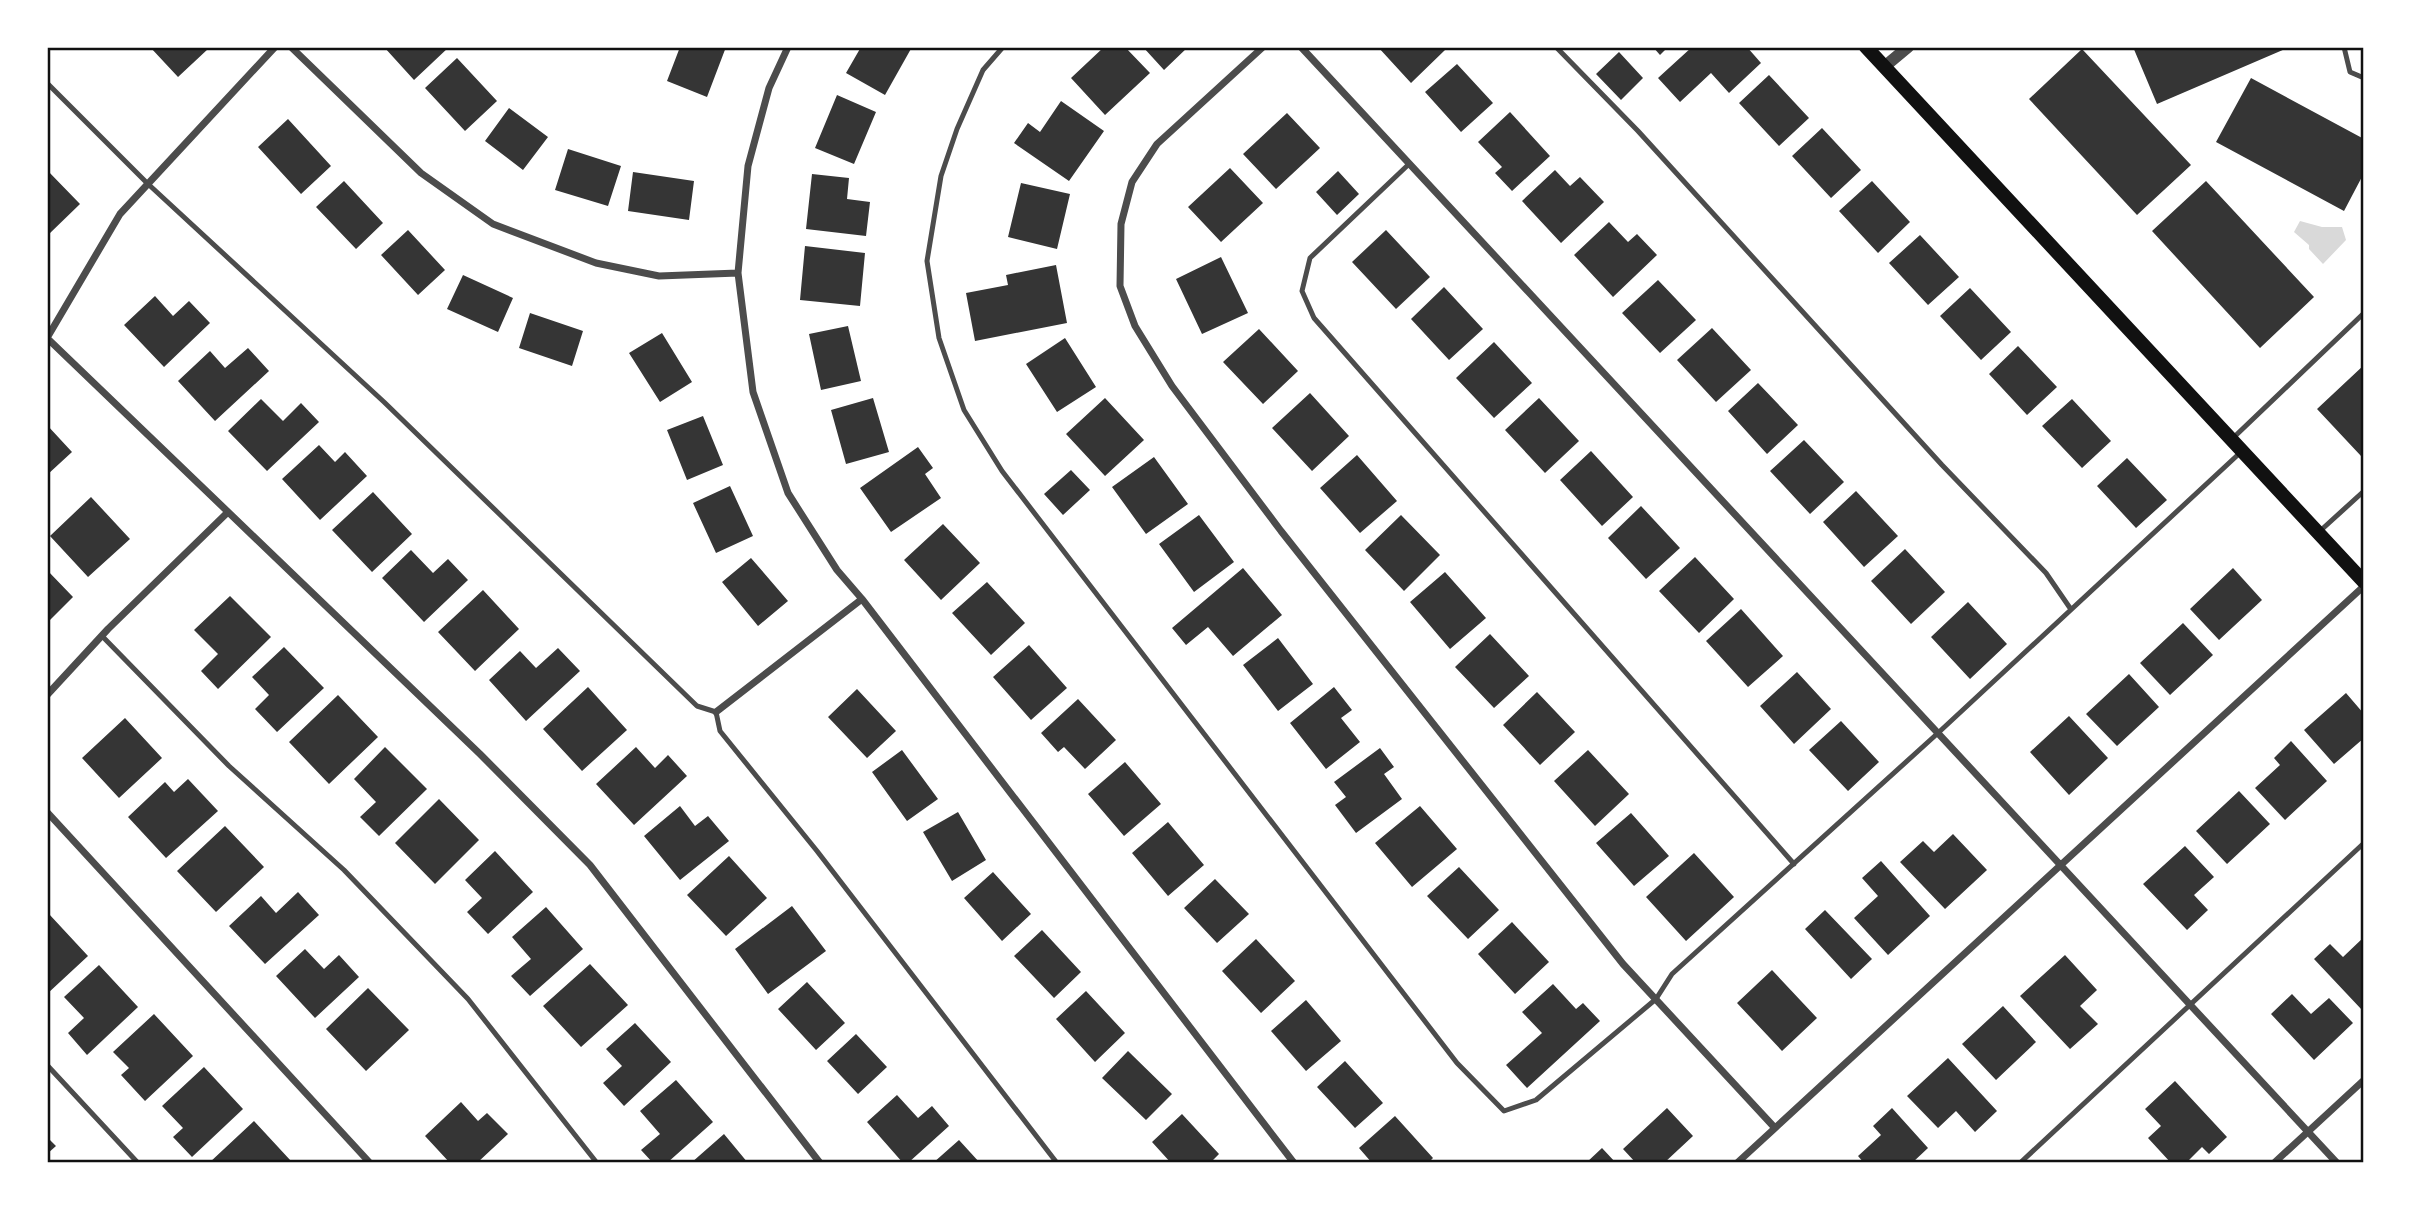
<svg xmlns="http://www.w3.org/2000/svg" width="2411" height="1210" viewBox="0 0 2411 1210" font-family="'PT Sans',sans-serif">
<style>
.water{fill:#d9d9d9}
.building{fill:#353535}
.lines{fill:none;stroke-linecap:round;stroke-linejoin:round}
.service{stroke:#4c4c4c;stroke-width:5}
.minor{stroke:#4c4c4c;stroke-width:7}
.tertiary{stroke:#4c4c4c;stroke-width:12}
.secondary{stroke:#111;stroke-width:14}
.neatline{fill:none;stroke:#111;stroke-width:2.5}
</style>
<rect width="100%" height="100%" fill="#fff"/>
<path class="water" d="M2300,221l22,6h20l4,13 -23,24 -14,-15v-4l-15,-13z"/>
<path class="building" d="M150,47h57l1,2 -30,28z
M384,47h65l-35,33z
M680,47h46l-19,50 -40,-16z
M861,47h51l-27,48 -39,-22z
M1104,47h21l25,26 -45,42 -34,-37z
M1143,47h45l-24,23z
M1378,47h64l3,3 -34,33z
M1653,47h15l-8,8z
M1692,47h55l14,16 -32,30 -18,-20 -31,29 -22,-24z
M2133,47h157l-133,57z
M2082,49l109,116 -54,50 -108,-116z
M1619,52l24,26 -22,22 -25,-26z
M457,58l40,43 -32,30 -40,-43z
M1457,64l36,39 -32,29 -36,-40z
M1769,75l40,43 -30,28 -40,-43z
M2251,78l113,61v34l-20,38 -128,-69z
M837,95l39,17 -22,52 -39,-16z
M1061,101l43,30 -35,50 -55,-38 14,-20 12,9z
M509,108l39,29 -25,33 -38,-29z
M1510,112l40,44 -38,35 -17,-18 7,-6 -24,-25z
M1287,113l33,35 -44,41 -33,-35z
M288,119l43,47 -30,28 -43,-47z
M1822,128l39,42 -30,28 -39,-42z
M568,149l53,17 -13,40 -53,-16z
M1230,168l33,35 -42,39 -33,-35z
M47,170l33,34 -33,32z
M1555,170l15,16 10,-9 24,25 -43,41 -39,-42z
M1338,171l21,23 -22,21 -21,-23z
M633,172l61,9 -5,39 -61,-9z
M812,174l37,4 -2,21 23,3 -4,34 -60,-7z
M344,181l39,42 -27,26 -40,-42z
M1872,181l38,41 -32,31 -39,-42z
M2206,181l108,116 -54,51 -108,-117z
M1021,183l49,11 -13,55 -49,-12z
M1609,222l19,20 9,-8 20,21 -44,42 -39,-42z
M408,230l37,40 -27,25 -37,-40z
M1386,230l44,47 -34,32 -44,-47z
M1920,235l39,42 -31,28 -39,-42z
M805,246l60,7 -5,53 -60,-6z
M1221,257l27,56 -46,21 -26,-55z
M1056,265l11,58 -92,18 -9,-48 42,-8 -2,-10z
M463,275l50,23 -15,34 -51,-23z
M1658,280l38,40 -36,33 -38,-40z
M1444,287l39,42 -34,31 -38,-41z
M1970,288l41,44 -30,28 -41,-44z
M155,296l18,20 16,-15 21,22 -46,44 -40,-42z
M530,313l53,18 -11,35 -53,-18z
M848,326l13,55 -40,9 -12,-56z
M1712,328l39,42 -35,32 -39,-42z
M1259,329l39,42 -35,33 -40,-42z
M662,333l30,49 -32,20 -31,-49z
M1065,338l31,49 -39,25 -31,-48z
M1494,342l38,41 -38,35 -38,-40z
M2018,346l39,41 -30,28 -38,-41z
M248,348l21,23 -54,50 -37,-40 32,-30 15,17z
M2364,365v88l-3,3 -44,-47z
M1758,383l40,42 -31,29 -39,-43z
M1310,393l39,43 -37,35 -40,-43z
M873,398l16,54 -43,12 -15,-54z
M1105,398l39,42 -39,36 -39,-42z
M1539,398l40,43 -34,32 -40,-43z
M261,399l22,22 18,-18 18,19 -52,49 -39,-40z
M2072,399l39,42 -29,27 -40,-42z
M703,416l20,49 -36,15 -20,-50z
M47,425l25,27 -25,23z
M1804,440l40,42 -34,32 -40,-43z
M319,445l16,17 10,-10 22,24 -47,44 -38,-41z
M918,447l15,21 -8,6 16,24 -50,34 -31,-44z
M1591,451l42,46 -31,29 -42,-46z
M1357,455l40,46 -37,32 -40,-45z
M1154,457l34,47 -42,30 -34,-47z
M2127,458l40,42 -31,28 -39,-42z
M1071,470l19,20 -27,25 -19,-21z
M730,486l23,50 -37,17 -23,-50z
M1856,491l42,45 -34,31 -41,-45z
M373,492l39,42 -40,38 -40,-42z
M91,497l39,42 -42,38 -38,-41z
M1641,506l39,42 -34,31 -38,-41z
M1199,515l35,47 -40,30 -35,-48z
M1401,515l39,40 -36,36 -39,-41z
M943,524l37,39 -39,37 -37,-40z
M1905,549l40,43 -34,32 -40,-43z
M411,550l22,23 15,-14 20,21 -44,42 -42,-44z
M1695,557l39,42 -35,34 -40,-42z
M751,558l37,43 -30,25 -36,-44z
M1243,568l39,47 -49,41 -25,-29 -22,18 -14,-17z
M2233,568l29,32 -43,40 -29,-31z
M47,570l26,27 -26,26z
M1445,572l41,46 -36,31 -40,-47z
M987,582l38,41 -34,32 -39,-42z
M483,590l36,39 -44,42 -37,-39z
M230,596l41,41 -53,52 -17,-18 17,-17 -24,-24z
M1968,602l39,42 -37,35 -39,-42z
M1741,609l42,47 -35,31 -42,-46z
M2183,623l30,32 -43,40 -30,-32z
M1490,634l39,42 -35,32 -39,-41z
M1278,638l35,46 -35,27 -35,-46z
M1029,645l38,43 -36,32 -38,-43z
M284,647l40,41 -47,44 -22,-23 14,-14 -17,-18z
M558,648l22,23 -54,50 -37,-41 31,-29 16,17z
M1797,672l34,37 -37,35 -34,-38z
M2129,674l30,33 -42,39 -31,-32z
M588,687l39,43 -45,41 -39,-42z
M1334,687l18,23 -11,8 19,24 -34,27 -36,-46z
M857,689l39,42 -29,27 -39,-41z
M1537,692l38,40 -35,33 -37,-40z
M2346,693l18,21v24l-30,26 -30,-34z
M338,695l40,42 -49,47 -40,-42z
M1078,699l38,41 -31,29 -21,-22 -6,5 -17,-19z
M2069,716l39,42 -39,37 -39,-43z
M125,718l37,40 -43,40 -37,-40z
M1841,721l38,41 -31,29 -39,-41z
M2291,741l36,40 -42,39 -30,-32 25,-23 -6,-7z
M385,747l42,42 -48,47 -19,-19 16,-15 -22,-23z
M636,747l19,21 13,-13 19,21 -53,49 -38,-41z
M1380,748l14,19 -10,7 18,25 -46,34 -21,-28 11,-8 -12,-15z
M902,750l36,49 -31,22 -35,-49z
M1588,750l41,44 -34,32 -41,-45z
M1125,762l36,42 -37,32 -36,-42z
M188,779l30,32 -52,47 -38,-41 37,-35 9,10z
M2239,791l31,33 -43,40 -31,-33z
M439,799l40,41 -44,44 -40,-41z
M680,806l15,20 13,-10 21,25 -49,39 -36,-44z
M1420,806l37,43 -45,38 -37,-44z
M958,812l28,48 -34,21 -29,-49z
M1631,813l38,43 -35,30 -38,-43z
M1168,822l36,43 -36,31 -36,-43z
M225,826l39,41 -48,45 -39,-41z
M1953,834l34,36 -42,39 -45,-47 23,-21 11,11z
M2185,846l29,31 -20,18 14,15 -21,20 -44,-46z
M495,851l38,41 -45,42 -21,-22 15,-14 -17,-18z
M1694,853l40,44 -48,44 -40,-44z
M729,856l38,42 -41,38 -39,-41z
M1881,861l49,55 -42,39 -34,-37 24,-22 -16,-18z
M1459,867l40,43 -31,29 -41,-43z
M993,872l38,42 -29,27 -38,-43z
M1215,879l34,35 -32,29 -33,-35z
M298,892l21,23 -54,49 -36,-38 32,-30 15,17z
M792,906l34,45 -58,43 -33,-45z
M546,907l37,42 -53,47 -19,-20 20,-17 -19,-22z
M1825,910l47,49 -21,20 -46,-50z
M49,914l39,42 -41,38v-78z
M1512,922l37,40 -34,32 -37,-40z
M1042,930l39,42 -27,26 -40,-42z
M2364,937v71l-2,2 -48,-51 16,-15 13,13z
M1256,939l39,42 -34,32 -39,-42z
M305,949l19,20 15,-14 20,22 -44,41 -39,-42z
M2065,955l32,35 -17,16 18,18 -28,25 -50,-53z
M590,964l38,41 -47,42 -38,-41z
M99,965l39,42 -51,48 -19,-22 16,-15 -20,-21z
M1772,970l45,48 -35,33 -45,-48z
M807,982l38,41 -29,27 -38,-41z
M1553,984l23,25 7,-6 17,18 -73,67 -21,-23 36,-32 -20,-21z
M368,988l41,42 -43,41 -40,-42z
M1086,991l39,42 -30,29 -39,-43z
M2292,994l19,20 18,-16 24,25 -39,37 -43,-46z
M1306,1000l35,41 -35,30 -35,-40z
M2003,1006l33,36 -40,38 -34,-36z
M154,1014l39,42 -48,45 -24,-26 8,-7 -16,-16z
M635,1023l36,39 -47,44 -21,-23 19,-17 -16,-17z
M856,1034l31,33 -29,27 -31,-33z
M1128,1051l44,43 -26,26 -44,-42z
M1948,1058l49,53 -22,21 -19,-21 -18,17 -31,-32z
M1345,1061l38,42 -28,25 -38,-41z
M204,1067l39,42 -51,48 -19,-20 10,-9 -21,-22z
M676,1080l37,42 -46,41h-14l-12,-13 19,-16 -20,-23z
M2175,1081l52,56 -18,17 -7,-7 -16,16h-15l-23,-25 13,-12 -16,-17z
M897,1095l21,23 14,-12 17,20 -41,37h-5l-36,-41z
M461,1102l17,19 9,-8 21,21 -31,29h-27l-25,-27z
M1667,1108l26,28 -29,27h-28l-13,-14z
M1892,1108l36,40 -16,15h-48l-6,-7 23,-21 -8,-9z
M1182,1114l37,40 -9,9h-39l-19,-21z
M1395,1116l38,42 -5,5h-56l-13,-15z
M254,1121l37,40 -82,2z
M724,1134l24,29h-57z
M47,1137l9,9 -9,8z
M959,1140l21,23h-47z
M1602,1148l14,15h-30z"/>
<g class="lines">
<path class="service" d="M1003,47l-20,23 -26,59 -16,47 -14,85 12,77 25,72 38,61 455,592 47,48 32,-11 120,-101 16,-25 266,-241 304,-282
M1556,47l82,84 304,334 104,108 24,35
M2344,47l6,25 14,6
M47,83l100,100 237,219 313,304 19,6 4,19 97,120 240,312
M1409,164l-99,94 -8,33 12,27 480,546
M2232,439l132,-126
M2320,531l44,-40
M102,636l127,130 115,104 124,129 129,164
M47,1065l91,98
M2020,1163l344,-320"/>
<path class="minor" d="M275,47l-155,167 -73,124 433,416 110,111 230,298
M291,47l130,126 72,51 103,39 63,13 79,-3
M788,47l-19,41 -21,78 -10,107 15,119 35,101 49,77 25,29 432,564
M1263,47l-106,97 -25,38 -11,42 -1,62 15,40 37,60 109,145 342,433 152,164
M1301,47l1036,1116
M47,695l61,-66 120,-117
M716,712l146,-113
M47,812l323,351
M1737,1163l627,-577
M2274,1163l90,-83"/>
<path class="tertiary" d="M1884,67l24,-20"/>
<path class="secondary" d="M1866,47l498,535"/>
</g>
<rect width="2411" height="1210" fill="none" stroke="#ffffff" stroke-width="98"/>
<rect x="49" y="49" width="2313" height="1112" class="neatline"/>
</svg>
